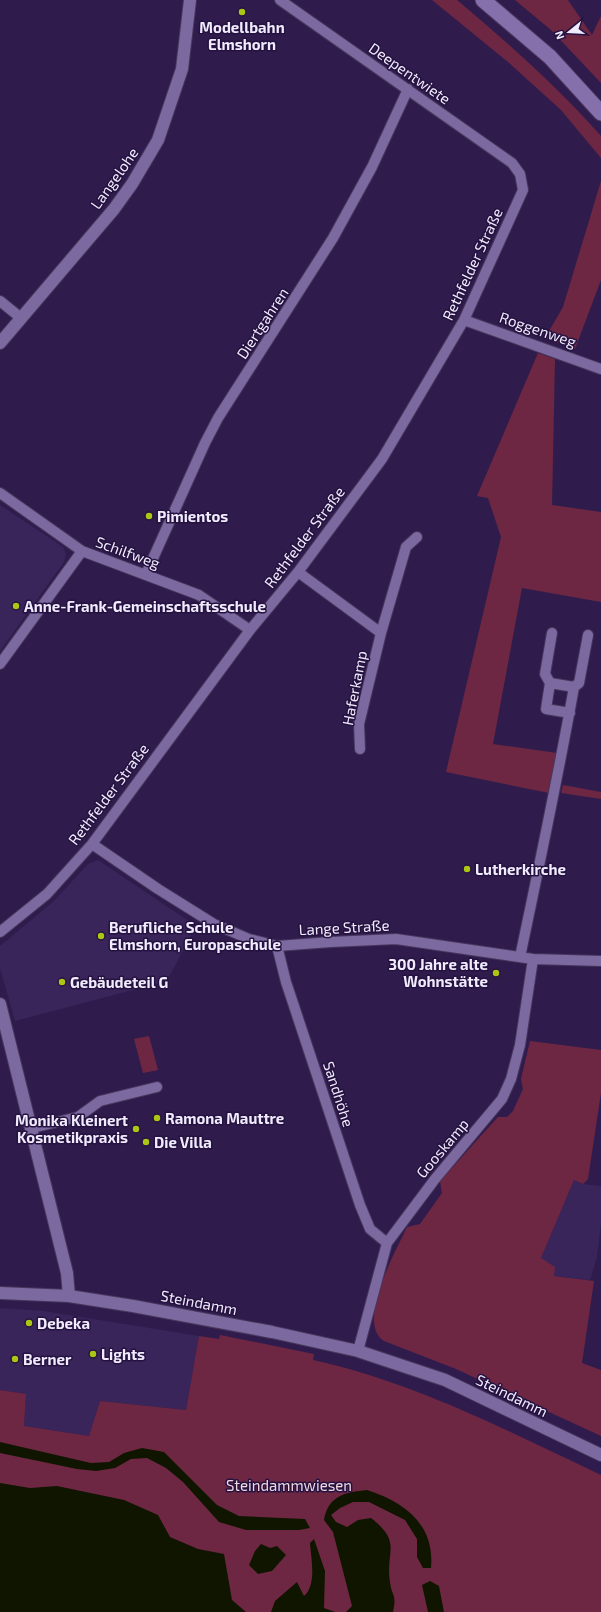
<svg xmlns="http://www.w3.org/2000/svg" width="601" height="1612" viewBox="0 0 601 1612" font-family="'Exo 2',sans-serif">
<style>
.built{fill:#3a255a}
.green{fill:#6e2743}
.water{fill:#101500}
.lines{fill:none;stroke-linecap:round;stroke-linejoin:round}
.minor-casing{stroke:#48365d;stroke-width:12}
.tertiary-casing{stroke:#48365d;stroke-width:14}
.primary-casing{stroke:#48365d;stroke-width:17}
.minor{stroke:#7b699f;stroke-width:10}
.tertiary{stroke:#7b699f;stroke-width:12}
.primary{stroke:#8570ac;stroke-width:15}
.poi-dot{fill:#abc614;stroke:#251240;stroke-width:1.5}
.labels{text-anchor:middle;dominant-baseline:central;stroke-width:3;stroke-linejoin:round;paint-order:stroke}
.poi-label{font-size:15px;font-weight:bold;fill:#f0ebfd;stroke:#251240;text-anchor:start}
.street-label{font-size:15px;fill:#f0ebfd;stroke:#251240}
.park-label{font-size:15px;fill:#f2d9e0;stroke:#251240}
</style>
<rect width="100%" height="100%" fill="#2f1c4c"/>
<path class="built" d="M0,505l63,42 3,7 -2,8 -64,89z
M98,860l98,66 -29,55 -152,40 -15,-53v-22l54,-45 34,-37z
M574,1180l9,4 18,2v37l-4,34 -7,23 -36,-4 -13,-18z
M0,1308l43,3 156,25 -13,74 -86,-9 -11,35 -65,-10 2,-32 -26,-4z"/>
<path class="green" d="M432,0h25c51,43 100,86 144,136v22l-40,-48 -53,-48z
M515,0h53l24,35 9,-19v67l-50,-53z
M601,181v99l-26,69 -30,-11 18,-31z
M538,353l17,6 -3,146 49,7v90l-79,-14 -29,156 64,9 -8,40 -103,-21 55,-235 -13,-39 -11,-2z
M563,785l38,7v7l-40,-6z
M149,1036l9,34 -15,3 -9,-34z
M530,1041l71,9v43l-13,86 -5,5 -9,-4 -33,78 14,9 -1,9 40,5 -12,82 19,7v66l-145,-67 -72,-28c-29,-18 13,-92 23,-114l13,-3 22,-31 -2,-12 58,-64h9l6,-6 10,-22 -2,-10z
M220,1335l94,19 -1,6c103,23 193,70 288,115v137h-601v-222l26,4 -2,32 65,10 11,-35 86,9 13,-74 20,3z"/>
<path class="water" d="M0,1442l91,21 18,-1 15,-9 18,-5 22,4 53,53 22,11 66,3 5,9 -11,2h-53l-27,-8 -36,-40 -17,-14 -19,-10 -16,1 -16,9 -19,3 -19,-2 -77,-16z
M0,1483l30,5 27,-2 67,14 34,15 12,22 28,12 26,5 8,46 14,12h-246z
M367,1490c38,12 68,35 64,78h-8l-6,-11v-18l-12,-19 -36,-18h-16l-13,6 -9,7 5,7 11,5 11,-7 13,-2c32,25 14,33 19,64 2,16 7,11 3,30h-47l6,-6 -19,-74 -9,-12c4,-24 21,-28 43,-30z
M314,1539l11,32 -1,37 11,4h-64l4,-11 22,-19 7,14c13,-11 7,-38 6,-53z
M261,1544l9,4 7,-2 9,9 -14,16 -14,3 -9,-9 6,-14z
M430,1581l9,5 5,26h-16l-6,-27z"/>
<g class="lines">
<defs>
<path id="minor" d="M0,301l21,17
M464,320l137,49
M0,493l82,58 117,44 51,35
M298,572l83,61
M146,574l59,-131 13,-25 115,-180 39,-71 36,-78
M0,664l82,-113
M550,683l-5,-9 7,-41
M574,687l5,-4 9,-48
M360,749l-1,-25 22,-91 25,-86 11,-10
M92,844l66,45 56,35 35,15 28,7 54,-4 65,-3 137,20 68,2
M0,932l47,-38 45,-50 158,-214 48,-58 84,-113 82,-139 59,-130 -3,-16 -8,-11 -232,-163
M277,946l9,36 74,223 10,24 17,14
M520,957c19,-90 38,-180 54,-270l-24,-4 -4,26 24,4
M32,1128l46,-11 22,-16 57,-14
M358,1351l29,-108 48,-64 67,-80 9,-20 9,-34 13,-86"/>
<path id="tertiary" d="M0,343l114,-134 18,-25 26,-44 24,-71 8,-69
M0,1004l67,269 2,23
M0,1293l69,3 64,10 139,26 86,19 87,29 156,75"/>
<path id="primary" d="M483,0l67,57 51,56"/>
</defs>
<use href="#minor" class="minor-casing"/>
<use href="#tertiary" class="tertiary-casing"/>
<use href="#primary" class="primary-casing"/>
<use href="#minor" class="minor"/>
<use href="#tertiary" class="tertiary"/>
<use href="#primary" class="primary"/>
</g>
<g class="poi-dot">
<circle cx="242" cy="12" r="4"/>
<circle cx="149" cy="516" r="4"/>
<circle cx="16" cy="606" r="4"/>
<circle cx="467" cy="869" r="4"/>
<circle cx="101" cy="936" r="4"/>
<circle cx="496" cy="973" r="4"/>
<circle cx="62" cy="982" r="4"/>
<circle cx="157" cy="1118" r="4"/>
<circle cx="136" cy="1129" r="4"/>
<circle cx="146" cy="1142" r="4"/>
<circle cx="29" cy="1323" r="4"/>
<circle cx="93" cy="1354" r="4"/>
<circle cx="15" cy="1359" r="4"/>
</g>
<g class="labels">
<g class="poi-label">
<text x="242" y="27" text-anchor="middle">Modellbahn<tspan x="242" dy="17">Elmshorn</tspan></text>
<text x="157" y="516">Pimientos</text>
<text x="24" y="606">Anne-Frank-Gemeinschaftsschule</text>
<text x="475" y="869">Lutherkirche</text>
<text x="109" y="927">Berufliche Schule<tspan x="109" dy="17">Elmshorn, Europaschule</tspan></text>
<text x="488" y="964" text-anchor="end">300 Jahre alte<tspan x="488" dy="17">Wohnstätte</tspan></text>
<text x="70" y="982">Gebäudeteil G</text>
<text x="165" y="1118">Ramona Mauttre</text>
<text x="128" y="1120" text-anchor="end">Monika Kleinert<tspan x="128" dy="17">Kosmetikpraxis</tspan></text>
<text x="154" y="1142">Die Villa</text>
<text x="37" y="1323">Debeka</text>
<text x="101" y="1354">Lights</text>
<text x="23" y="1359">Berner</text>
</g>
<g class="street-label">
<text transform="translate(410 73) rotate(35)">Deepentwiete</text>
<text transform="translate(114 178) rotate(-55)">Langelohe</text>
<text transform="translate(472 264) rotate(-65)">Rethfelder Straße</text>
<text transform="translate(262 323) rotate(-57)">Diertgahren</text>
<text transform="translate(538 329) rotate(19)">Roggenweg</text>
<text transform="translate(304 537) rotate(-53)">Rethfelder Straße</text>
<text transform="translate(128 552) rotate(20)">Schilfweg</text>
<text transform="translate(354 688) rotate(-79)">Haferkamp</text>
<text transform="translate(108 794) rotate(-53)">Rethfelder Straße</text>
<text transform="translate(344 927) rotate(-3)">Lange Straße</text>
<text transform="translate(339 1094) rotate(72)">Sandhöhe</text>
<text transform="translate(442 1148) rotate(-50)">Gooskamp</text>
<text transform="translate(199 1302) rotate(11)">Steindamm</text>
<text transform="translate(512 1395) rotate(26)">Steindamm</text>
</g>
<g class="park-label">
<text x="289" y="1485">Steindammwiesen</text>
</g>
</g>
<g transform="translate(569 32) rotate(252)" stroke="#251240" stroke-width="3" paint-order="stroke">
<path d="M0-3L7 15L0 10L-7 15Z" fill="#f0ebfd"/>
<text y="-6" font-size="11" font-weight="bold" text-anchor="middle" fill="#f0ebfd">N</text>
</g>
</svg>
